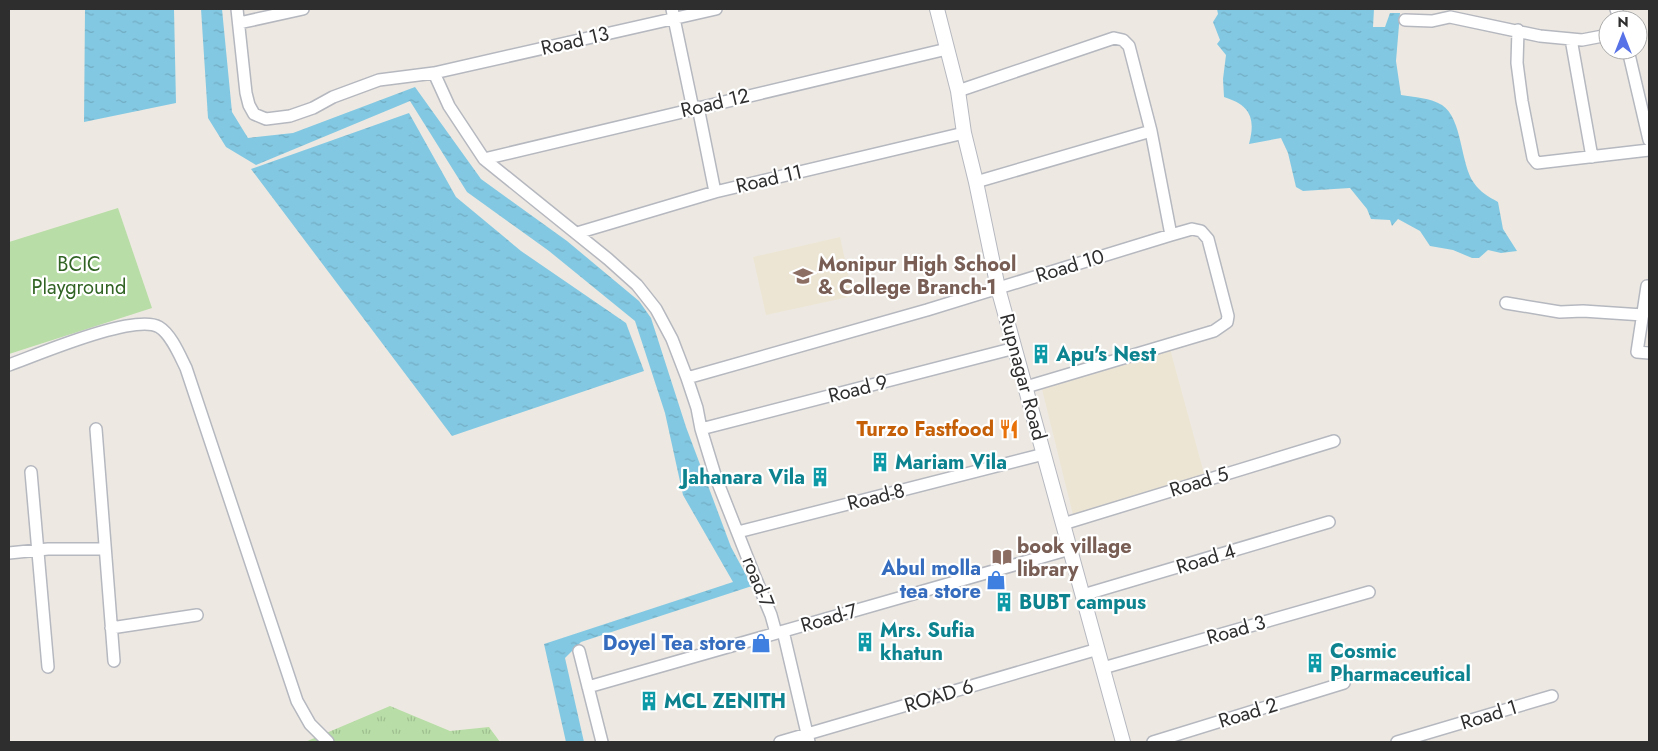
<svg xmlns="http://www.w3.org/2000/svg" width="1658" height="751" viewBox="0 0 1658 751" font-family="Jost,sans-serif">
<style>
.education{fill:#ece5d4}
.grass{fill:url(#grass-tufts)}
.park{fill:#b8dda6}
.water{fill:url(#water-ripples)}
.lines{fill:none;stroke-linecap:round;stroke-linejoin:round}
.minor-casing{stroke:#b6b8c0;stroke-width:14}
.tertiary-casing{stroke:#b6b8c0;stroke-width:16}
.minor{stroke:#fff;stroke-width:11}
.tertiary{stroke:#fff;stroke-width:14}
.labels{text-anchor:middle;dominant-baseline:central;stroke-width:4.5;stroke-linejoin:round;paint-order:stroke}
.street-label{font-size:20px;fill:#2e2e2e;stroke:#fff}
.park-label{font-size:20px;fill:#316424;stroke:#fff}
.education-label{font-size:20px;font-weight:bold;fill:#785e54;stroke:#fff;text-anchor:start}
.culture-label{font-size:20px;font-weight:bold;fill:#0d838f;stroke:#fff;text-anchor:start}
.food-label{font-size:20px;font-weight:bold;fill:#c56008;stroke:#fff;text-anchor:end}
.shop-label{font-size:20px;font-weight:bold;fill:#366cbe;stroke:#fff;text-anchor:end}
</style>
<defs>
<pattern id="grass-tufts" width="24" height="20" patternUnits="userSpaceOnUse" patternTransform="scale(1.25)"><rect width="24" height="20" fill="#b8dda6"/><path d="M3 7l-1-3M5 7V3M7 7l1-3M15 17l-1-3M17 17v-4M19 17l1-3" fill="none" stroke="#9ebe8f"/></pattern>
<pattern id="water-ripples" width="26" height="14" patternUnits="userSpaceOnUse" patternTransform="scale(1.25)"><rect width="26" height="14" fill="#83c8e2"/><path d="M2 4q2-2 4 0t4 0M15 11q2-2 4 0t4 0" fill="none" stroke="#71acc2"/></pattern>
</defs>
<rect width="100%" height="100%" fill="#ede9e2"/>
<path class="education" d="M840,237l13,59 -87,19 -13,-58z
M1170,349l35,128 -132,38 -32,-130z"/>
<path class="grass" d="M390,706l60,25 39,-4 11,15h-195z"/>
<path class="park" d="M118,208l34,100 -143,46v-112z"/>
<path class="water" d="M85,9h89l2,94 -92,19z
M201,9h21l10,103 16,26 45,-5 122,-46 66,92 86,62 72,60 12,17 35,109 45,120 21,39 -171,56 -16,16 19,84h-18l-22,-98 189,-62 -50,-87 -18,-82 -30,-92 -86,-70 -82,-59 -57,-91 -154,64 -30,-18 -18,-29z
M1217,9h157l-1,18h12l5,-14h10l-4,48 5,34c13,2 30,3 41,10 21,14 18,59 32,78 6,9 15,14 24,19l5,27 14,22 -16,2 -13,-3 -9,8h-7l-19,-8 -23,-4 -10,-15 -22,-12 -6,7 -2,-6 -19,-1 -4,-10 -17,-21 -47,3 -7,-4 -8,-34 -7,-15 -32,6c7,-26 1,-39 -25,-47l-1,-18 3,-24 -9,-11 3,-4 -7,-18 5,-8z
M409,113l47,84 65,54 105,72 18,48 -192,65 -201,-267z"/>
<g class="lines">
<defs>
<path id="minor" d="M237,9l9,84 3,12 5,9 12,5 24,-3 23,-8 20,-11 46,-17 55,-7 15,33 35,53 124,100 29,26 19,24 16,30 15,39 10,30 4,21 15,49 39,99 16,38 5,18
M672,9l21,100
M1616,9l4,11
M1405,20l27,1 18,-4 90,19 42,4 26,-5
M239,23l64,-14
M1518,30l-1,33 5,38 11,57 4,5 112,-13
M1571,39l21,118
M1628,50l21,90
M434,73l282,-64
M958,91l156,-53 9,2 6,6 22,85 20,104
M698,107l17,85
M484,159l463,-110
M976,182l175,-51
M577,233l138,-41 249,-59
M1649,286h-2l-10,66 12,1
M1506,303l54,9 23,-1 60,4
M9,365c28,-10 125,-52 150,-38 12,7 21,29 27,41l111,333 13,23 18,18
M687,378l240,-68 244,-75 21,-6 9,2 7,8 20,77 -1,6 -13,9 -188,56
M96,429l18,232
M701,429l314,-81
M31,472l17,195
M1063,524l271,-83
M738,532l306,-78
M9,553l39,-4h57
M1083,595l246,-73
M111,628l86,-13
M783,631l26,111
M579,651l23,91
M1103,668l266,-76
M588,687l482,-138
M780,742l318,-93
M1153,742l191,-59
M1397,742l155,-46"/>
<path id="tertiary" d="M937,9l21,82 6,42 12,49 22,106 125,454"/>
</defs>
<use href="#minor" class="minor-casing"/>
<use href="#tertiary" class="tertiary-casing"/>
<use href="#minor" class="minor"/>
<use href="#tertiary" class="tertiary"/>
</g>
<defs>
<symbol id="school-bare" viewBox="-9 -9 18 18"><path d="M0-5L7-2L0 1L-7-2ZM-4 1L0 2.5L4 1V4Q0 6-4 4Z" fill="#8d6e63" stroke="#fff" stroke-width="2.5" paint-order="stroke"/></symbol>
<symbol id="building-bare" viewBox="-9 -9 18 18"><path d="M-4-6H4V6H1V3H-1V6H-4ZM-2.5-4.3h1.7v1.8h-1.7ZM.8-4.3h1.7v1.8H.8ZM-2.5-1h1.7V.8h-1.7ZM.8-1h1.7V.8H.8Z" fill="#0f9aa8" stroke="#fff" stroke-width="2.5" paint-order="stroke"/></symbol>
<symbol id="restaurant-bare" viewBox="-9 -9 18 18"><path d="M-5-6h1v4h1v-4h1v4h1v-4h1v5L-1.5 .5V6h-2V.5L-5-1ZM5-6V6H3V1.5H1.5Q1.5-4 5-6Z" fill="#e8710a" stroke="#fff" stroke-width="2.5" paint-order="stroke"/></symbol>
<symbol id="library-bare" viewBox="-9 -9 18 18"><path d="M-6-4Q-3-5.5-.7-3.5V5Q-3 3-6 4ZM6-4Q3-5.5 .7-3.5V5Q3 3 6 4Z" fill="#8d6e63" stroke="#fff" stroke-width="2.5" paint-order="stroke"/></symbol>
<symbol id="shop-bare" viewBox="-9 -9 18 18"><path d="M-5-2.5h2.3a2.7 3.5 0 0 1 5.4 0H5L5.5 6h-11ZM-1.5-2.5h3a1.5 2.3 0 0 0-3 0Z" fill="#3f7fe0" stroke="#fff" stroke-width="2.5" paint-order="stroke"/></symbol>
</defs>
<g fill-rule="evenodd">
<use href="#school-bare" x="789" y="262" width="28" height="28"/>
<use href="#building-bare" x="1027" y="340" width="28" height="28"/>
<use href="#restaurant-bare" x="995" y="415" width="28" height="28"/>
<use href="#building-bare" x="866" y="448" width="28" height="28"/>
<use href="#building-bare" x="806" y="463" width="28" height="28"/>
<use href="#library-bare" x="988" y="543" width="28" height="28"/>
<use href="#shop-bare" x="982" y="566" width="28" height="28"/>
<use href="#building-bare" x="990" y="588" width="28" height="28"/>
<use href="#building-bare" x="851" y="628" width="28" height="28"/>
<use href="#shop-bare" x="747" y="629" width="28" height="28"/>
<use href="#building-bare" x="1301" y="649" width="28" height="28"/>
<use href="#building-bare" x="635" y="687" width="28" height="28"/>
</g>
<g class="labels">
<g class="street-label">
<text transform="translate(575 41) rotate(-13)">Road 13</text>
<text transform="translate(715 103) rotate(-13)">Road 12</text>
<text transform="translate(769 179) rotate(-13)">Road 11</text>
<text transform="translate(1070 266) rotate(-17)">Road 10</text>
<text transform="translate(1023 377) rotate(75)">Rupnagar Road</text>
<text transform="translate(858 389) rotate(-14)">Road 9</text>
<text transform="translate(1199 482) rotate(-17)">Road 5</text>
<text transform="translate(876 497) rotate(-14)">Road-8</text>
<text transform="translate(1206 559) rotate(-17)">Road 4</text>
<text transform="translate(758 582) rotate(68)">road-7</text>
<text transform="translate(829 618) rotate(-16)">Road-7</text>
<text transform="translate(1236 630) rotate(-16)">Road 3</text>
<text transform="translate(939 696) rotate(-17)">ROAD 6</text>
<text transform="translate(1248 713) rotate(-17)">Road 2</text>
<text transform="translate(1489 715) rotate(-17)">Road 1</text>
</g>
<g class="park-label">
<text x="79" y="264">BCIC<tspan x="79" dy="23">Playground</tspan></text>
</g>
<g class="education-label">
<text x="818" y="264">Monipur High School<tspan x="818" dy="23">&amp; College Branch-1</tspan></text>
<text x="1017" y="546">book village<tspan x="1017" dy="23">library</tspan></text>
</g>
<g class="culture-label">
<text x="1056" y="354">Apu's Nest</text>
<text x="895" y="462">Mariam Vila</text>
<text x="805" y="477" text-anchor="end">Jahanara Vila</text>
<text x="1019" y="602">BUBT campus</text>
<text x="880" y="630">Mrs. Sufia<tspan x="880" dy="23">khatun</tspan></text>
<text x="1330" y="651">Cosmic<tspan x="1330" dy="23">Pharmaceutical</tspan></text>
<text x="664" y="701">MCL ZENITH</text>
</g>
<g class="food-label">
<text x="994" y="429">Turzo Fastfood</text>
</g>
<g class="shop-label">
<text x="981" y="568">Abul molla<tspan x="981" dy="23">tea store</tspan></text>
<text x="746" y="643">Doyel Tea store</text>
</g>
</g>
<rect width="1658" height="751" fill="none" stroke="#2e2e2e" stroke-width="20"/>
<g transform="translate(1623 35)"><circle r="24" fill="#ffffff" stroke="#ababab"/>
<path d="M0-4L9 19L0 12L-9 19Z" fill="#5771e6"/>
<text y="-8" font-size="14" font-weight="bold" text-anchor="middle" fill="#2e2e2e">N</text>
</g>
</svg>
